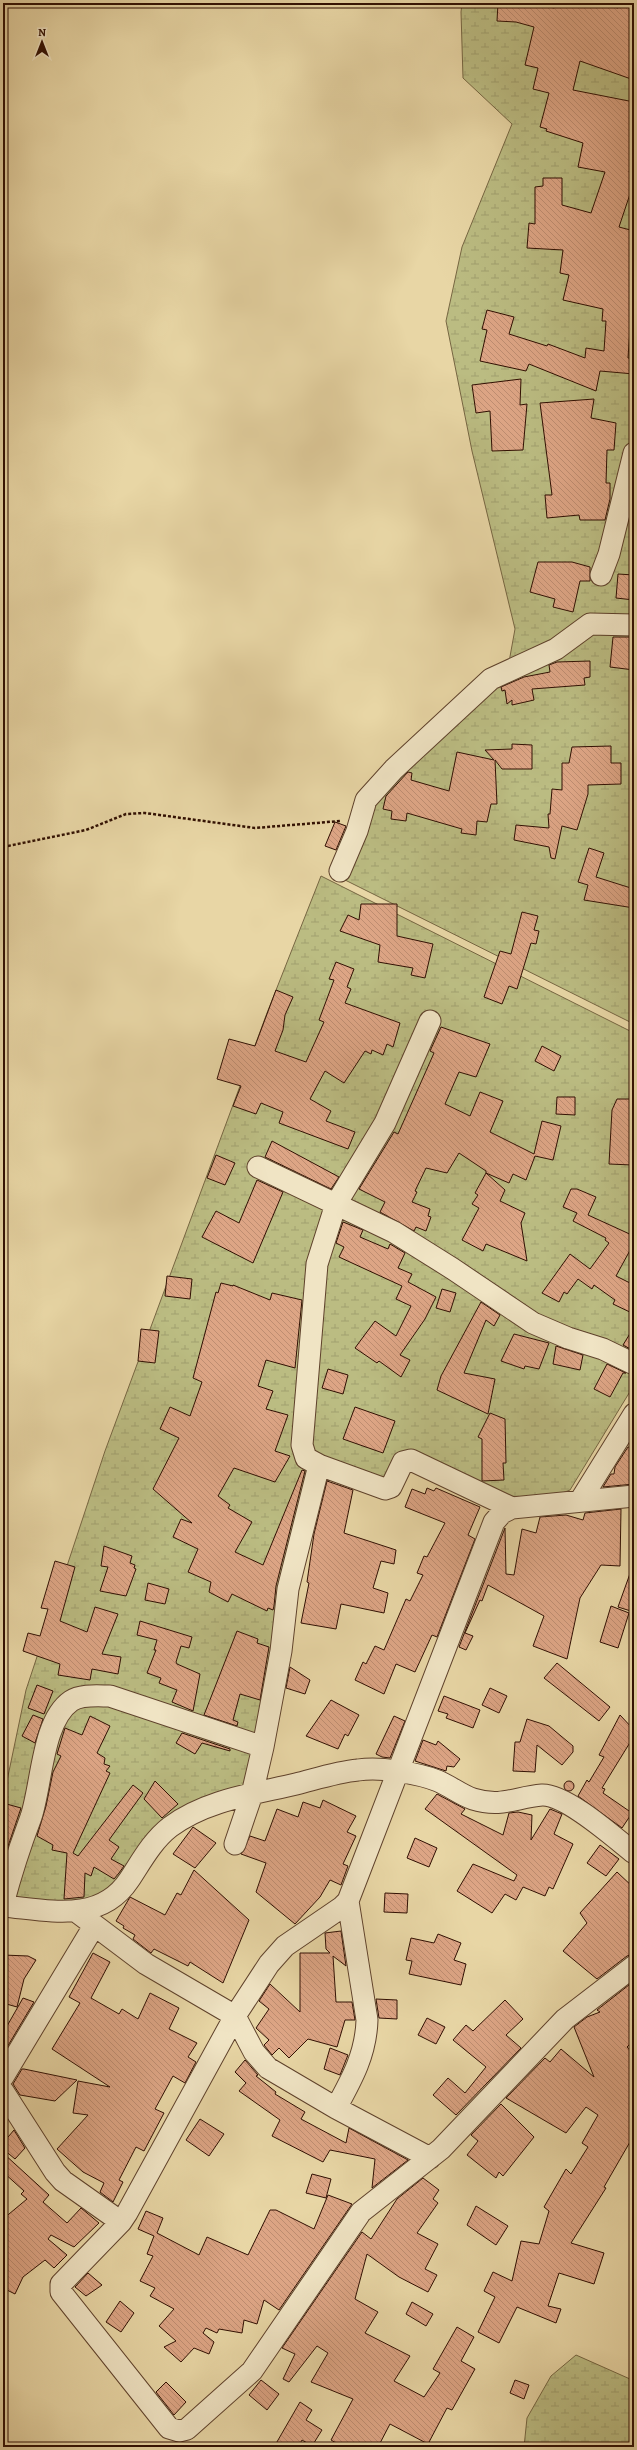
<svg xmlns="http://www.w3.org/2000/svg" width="637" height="2450" viewBox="0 0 637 2450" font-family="Alegreya,serif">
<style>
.wetland{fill:url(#wetland-marsh);stroke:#766642}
.building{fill:url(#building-back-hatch);stroke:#300f02}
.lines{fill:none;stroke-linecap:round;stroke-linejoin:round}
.street-casing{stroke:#5e412b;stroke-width:23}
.path{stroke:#300f02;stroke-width:2.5;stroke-dasharray:3 2;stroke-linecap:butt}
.street{stroke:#f0e4c4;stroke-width:21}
</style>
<defs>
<pattern id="wetland-marsh" width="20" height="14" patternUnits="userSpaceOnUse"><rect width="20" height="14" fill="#bbbc82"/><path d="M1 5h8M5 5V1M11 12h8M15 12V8" fill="none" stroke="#a1a06f"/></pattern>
<pattern id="building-back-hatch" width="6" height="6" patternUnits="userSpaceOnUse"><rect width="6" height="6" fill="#dda585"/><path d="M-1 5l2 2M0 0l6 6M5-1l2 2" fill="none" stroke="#be8d71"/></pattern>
</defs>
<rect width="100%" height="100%" fill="#e8d6a5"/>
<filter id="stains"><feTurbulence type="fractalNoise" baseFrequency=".005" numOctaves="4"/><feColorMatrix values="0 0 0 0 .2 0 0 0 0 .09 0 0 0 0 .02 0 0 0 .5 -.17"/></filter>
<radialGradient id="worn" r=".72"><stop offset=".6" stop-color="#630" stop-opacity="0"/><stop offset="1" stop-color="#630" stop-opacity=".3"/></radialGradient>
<path class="wetland" d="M462,3h172v1021l-305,-152 26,-52 154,-158 6,-33 -43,-178 -26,-130 16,-74 50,-123 -49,-46 -2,-66z
M321,876l313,157v352l-64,105 -26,10 -38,1 -85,-38 -36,22 -67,-25 -69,333 -45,13 -112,101 -89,-7v-100l23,-110 79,-239 162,-438z
M576,2355l54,24h4v68h-110l3,-29 24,-42z"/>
<path class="building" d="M498,3h34l22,5 -1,-5h44l21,5 2,-5 14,3v74l-54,-19 -7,29 61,12v40l-3,19h2l-4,11 5,2v8l-15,45 15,4v83h-3l-3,44 6,1v15l-34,-3 -4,20 -67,-27 -3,7 -46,-10 7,-31 -5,-1 5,-19 27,7 -5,17 38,12 1,-2 37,14 1,-10 18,3 2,-30h-4l1,-12 -40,-9 6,-25 -9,-2 3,-23 -36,-2 2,-25 6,1v-37l8,-1v-8h19v27l29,8 14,-41 -27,-5 5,-24 -37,-12 1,-2 -7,-2 9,-34 -16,-4 5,-21 -13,-3 9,-38 -18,-5 -19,-1z
M521,379l-1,26 7,-1 -4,46 -31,1 -2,-40 -14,2 -4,-28z
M594,399l-3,19 25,5 -2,27h-7l-1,33h4v16l-5,21h-25l-1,-5 -32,3 -2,-23h7l-12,-92z
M538,562h34l18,5v14h-10l-7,31 -20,-5 2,-8 -25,-7z
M618,574l16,1v25l-18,-2z
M613,637h21v33l-24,-3z
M590,661v16l-6,1 1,7 -53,4 2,11 -22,5v-5l-5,4 -2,-14 -3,1 -1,-4 23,-10 26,-5 -1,-7 8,-3z
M512,744l20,1v24h-30l-7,-9 2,44h-6l-4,18 -10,-1 -1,14 -15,-2 1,-4 -55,-16 -1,8 -15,-2 1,-8 -9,-2 3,-13 22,-24 4,1 -1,7 38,11 8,-39 37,8 -9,-10 27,-1z
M611,746v17h10v21l-33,1v9l-11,36 -15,-4 -7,33 -4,-1 -2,-11 -35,-7 2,-15 33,3 -1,-14h2l2,-25 10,1v-27h7l3,-16z
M335,822l11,4 -10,24 -11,-4z
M589,848l15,5 -8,24 38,12v19l-50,-8 4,-15 -10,-3z
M361,904h36v32l36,8 -8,34 -14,-3 2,-7 -35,-6 2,-17 -40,-14 8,-16 11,5z
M522,912l16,4 -4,14 5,1 -3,13 -5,-1 -14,46 -8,-3 -7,18 -18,-7 16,-46 11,3z
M336,962l18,7 -7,18 4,2 -6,14 55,20 -7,24 -6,-3 -4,11 -11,-5 -1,4 -6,-3 -21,32 -19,-12 -15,28 21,12 -5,10 29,11 -7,17 -69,-26 4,-11 -22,-9 -5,11 -23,-8 8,-20 -24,-7 12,-40 26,7 21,-56 17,7 -8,18 -2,15 -8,21 31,11 18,-40 -5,-2 15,-40 -5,-1z
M441,1027l49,17 -14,33 -17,-5 -14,32 25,12 10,-24 23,9 -13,31 44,22 8,-33 19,5 -8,34 -18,-4 -9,24 -13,-6 -4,9 -23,-10v-2l-27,-18 -12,20 -21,-5 -11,23 2,1 -5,10 18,7 -2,7 3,1 -5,14 -10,-4 -2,4 -34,-19 5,-10 -26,-13 35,-57 4,2 36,-81 -4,-2z
M542,1046l19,10 -7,15 -19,-10z
M557,1097h18v18l-19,-1z
M617,1099h17l-2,66 -23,-1 3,-54z
M272,1141l67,36 -8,12 -66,-32z
M216,1155l19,8 -10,22 -18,-7z
M486,1173l19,17 -5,11 25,12 -4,10 6,38 -41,-17 -3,7 -21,-11 17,-32 -7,-4 6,-9 -3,-2z
M257,1180l26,12 -30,71 -51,-26 14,-26 23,12z
M571,1189h6l19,8 -8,18 46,21v7l-18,33 18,9v29l-21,-10 2,-4 -21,-15 -2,4 -14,-10 -11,15 -3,-2 -5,10 -17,-9 28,-39 20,15 19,-26 -4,-3 1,-2 -33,-17 4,-8 -14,-6z
M343,1222l20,8 -3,7 28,12 2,-5 15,9 -7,15 14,6 -4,8 28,15 -11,22 -25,36 10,5 -9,17 -22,-16 -2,2 -22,-15 20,-27 21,15 15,-30 -15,-7 6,-13 -63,-29 5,-10 -8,-4z
M167,1276l25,3 -2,20 -25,-3z
M221,1283l12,3v-1l37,15 2,-7 30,7 -7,68 -29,-8 -8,26 15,5 -7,18 22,6 -13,36 15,5 -15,26 -41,-14 -16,28 12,9 -2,3 24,14 -17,30 28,13 39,-95 3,1 -29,115 -2,20 -1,4 -5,-2 -1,3 -35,-17 -4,8 -19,-10 2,-10 -23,-10 10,-23 -25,-12 8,-18 11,4 -39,-34 26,-51 -19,-9 10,-22 20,9 12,-34 -9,-4 23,-86 2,1z
M442,1289l14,4 -6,19 -14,-4z
M481,1302l19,13 -6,11 -8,-6 -22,53 31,6 -7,35 -51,-24 4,-14z
M634,1327v24l-11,-6z
M141,1329l18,2 -4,32 -17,-2z
M514,1334l35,9 -10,26 -14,-3 -1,3 -23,-8z
M556,1346l27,9 -3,15 -27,-6z
M607,1364l19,9h-3l-13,24 -16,-8z
M328,1369l20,6 -5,19 -21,-6z
M355,1407l40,14 -12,32 -40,-14z
M490,1413l15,6 1,44h-3l1,17 -22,1v-42l-4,-2z
M628,1447l6,1v36l-31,3 8,-13h3l1,-7z
M327,1481l26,9 -9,43 52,17 -2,14 -13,-3 -8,27 15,5 -4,20 -43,-9 -5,25 -35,-6 8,-40 -2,-1 7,-48z
M427,1488l7,3 2,-3 44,19 -12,28 7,4 -38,98 -5,-2 -17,37 -19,-8 -12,30 -29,-14 8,-18 3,2 9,-18 9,4 22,-51 4,2 13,-26 -6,-2 7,-17 3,1 18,-34 -40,-16 7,-18 13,5z
M621,1509l-1,57 -19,-1 -21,33 -13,61 -34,-13 11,-30 -56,-31 -6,16 -2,-1 -15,33 8,3 -7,14 -7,-3 46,-119 1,46 8,1 8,-46 14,4 4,-16 26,-2 17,5 2,-7z
M104,1546l28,10 -2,7 5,2 -1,3 2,1 -10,27 -26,-5 8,-24 -7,-1z
M55,1561l20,6 -15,54 27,11 8,-25 23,7 -16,40 19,3 -3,17 -26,-5 -2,11 -32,-5 2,-11 -37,-13 5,-18 12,3 8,-27 -7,-1z
M632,1568l2,1v43l-16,-5z
M148,1583l21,6 -4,15 -20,-4z
M611,1606l18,7 -11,35 -18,-6z
M140,1621l52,16 -3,11 -8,-2 -5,16 1,2 23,10 -7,37 -21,-9 5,-12 -18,-7 2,-5 -14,-5 9,-23h-2l3,-10 -20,-5z
M237,1631l21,8 -1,4 12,4 -9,53 -20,-6 -7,26 5,2 -1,4 -33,-11z
M557,1663l53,44 -11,14 -55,-43z
M290,1667l20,13 -5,14 -19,-6z
M37,1685l16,6 -9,23 -16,-6z
M490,1688l17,8 -8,17 -17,-8z
M444,1696l36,14 -7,18 -27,-10 2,-4 -10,-3z
M331,1700l28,15 -11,21 -3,-2 -7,15 -32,-13z
M33,1715l10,4 -8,24 -13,-7z
M620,1715l14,15v6l-32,52 3,1 -2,4 29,20 -10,15 -44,-32 9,-16 2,2 15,-25 -5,-2z
M90,1716l20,10 -13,27 8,5 -1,6 6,2 -4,5 4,2 -37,80 5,3 55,-71 10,8 -34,47 10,7 -8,12 13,7 -5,7 -5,6 -20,-12 -3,9 -6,-3 -1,24 -20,2 3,-46 -15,-3 1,-5 -16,-9 9,-30 7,-34 8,-16 -4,-2 8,-26 17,7z
M394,1716l11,5 -15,37 -8,-1 -6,-3z
M527,1719l22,7 24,20v6l-11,13 -25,-20 -2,27 -22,-1 2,-29h5z
M182,1733l48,16v2l-28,-8 -7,11 -19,-11z
M423,1740l13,5 2,-4 22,18 -6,8 -7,-1 -1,5 -31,-10z
M155,1781l23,23 -16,14 -18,-19z
M564 1786a5 5 0 1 1 10 0a5 5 0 1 1-10 0Z
M437,1794l28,15 -4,5 42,21 6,-22 9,-1 14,3 -1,25 19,-31 12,5 -8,20 19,10 -20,45 -4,-2 -4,9 -22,-9 -7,13 -11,-6 -13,19 -35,-22 16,-27 41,17 3,-6 -92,-66z
M323,1800l33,16 -9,16 9,4 -13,28 5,2 -7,19 -11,-5 -10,17 -25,27 -39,-32 10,-29 -25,-9 9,-18 15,5 12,-32 21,8 5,-15 17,6z
M3,1803l18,5 -18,53z
M193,1827l23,16 -21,25 -22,-14z
M415,1838l22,10 -8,19 -22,-9z
M600,1845l19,14 -13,17 -19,-13z
M194,1870l55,50 -26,63 -33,-21 -2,4 -34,-17 -3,4 -18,-14 2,-4 -12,-7 1,-2 -8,-5 14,-24 35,18 12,-22 4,2z
M617,1872l17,16v66l-7,2 -30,23 -34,-28 24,-28 -7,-10z
M385,1893l23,1 -1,19 -23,-1z
M341,1931l5,35 -13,-10 3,46h16l3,18h-10l-8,27 -29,-8 -19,19 -10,-10 -7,7 -8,-10 5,-5 -13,-12 13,-19 -10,-8 11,-17 30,28v-59h30l-4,-4 -1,-16z
M438,1934l23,9 -7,17 12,4 -5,21 -52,-11 3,-13 -6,-1 5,-22 23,5z
M93,1953l17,9 -19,36 28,16 3,-5 16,10 12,-26 29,15 -10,21 28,14 -9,14 8,5 -11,21 -12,-7 -18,33 9,4 -20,38 -8,-4 -17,33 4,2 -10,20 -13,-10 4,-9 -21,-11 -26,-23 31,-34 -15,-2 5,-32 32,6 -58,-38 28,-46 -11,-6z
M3,1955l25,1 8,4 -12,19 -7,28 -14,-4z
M634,1981v59l-7,7 7,8v80l-30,52 2,1 -35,55 33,10 -10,31 -35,-11 -11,33 13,3 -5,14 -39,-16 -18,36 -21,-11 17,-35 -11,-6 9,-19 19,9 9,-40 18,3 10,-33 -5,-4 22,-38 5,5 17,-27 -6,-4 16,-28 -12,-8 -20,26 -60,-35 39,-40 5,4 11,-13 33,28 -20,-50 13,-10 13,-5 -3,-2z
M23,1998l11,4 -31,52v-21z
M376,1999l21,1v19l-18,-1z
M505,2000l18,19 -17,16 15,13 -65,67 -23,-20 15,-17 17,15 21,-26 -33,-27 13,-15 7,6z
M427,2018l18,9 -9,17 -18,-9z
M330,2048l18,7 -8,20 -16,-6z
M245,2060l13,15 -2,1 20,16 -1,2 30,18 -4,7 45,24 3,-15 59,32 -36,28 3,-29 -45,-9 -7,12 -51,-26 8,-16 -41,-29 7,-8 -11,-11z
M22,2069h2l53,11 -22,21 -35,-6 -7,-11z
M501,2104l33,33 -31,39 -4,-4 -3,6 -29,-23 11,-14 -7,-6z
M200,2119l24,15 -15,22 -23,-16z
M14,2130l11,18 -10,11 -12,-10v-6z
M3,2153l46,42 -6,7 24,21 14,-15 18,15 -25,24 -23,-12 -3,4 19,16 -13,13 -9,-8 -22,17 -8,17 -12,-6v-69l24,-20 -6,-5 3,-3 -21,-19z
M312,2174l19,5 -5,19 -20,-5z
M423,2178l16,12 -6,9 5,4 -21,30 21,11 -13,25 12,6 -9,17 -29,-15 -32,-23 -12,45 23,13 -13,21 45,23 -16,25 30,16 16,-24 -7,-4 24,-42 17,10 -13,24 14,8 -23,41 -5,-2 -19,36 -38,-20 -12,23h-35l-12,-7 22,-41 -42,-17 17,-29 -11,-7 -28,36 -6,-3 12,-25 -13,-6 80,-116 9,7 26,-40z
M328,2195l24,9 -73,106 -15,-10 -7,24 -13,-4 -2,13 -23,-4 -2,4 -11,-5 -3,5 11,9 -5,12 -15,-6 -13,14 -17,-15 12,-6 -17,-15 15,-17 -24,-13 5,-8 -15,-7 13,-25 -6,-2 7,-18 -16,-7 8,-18 17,7 -6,15 42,22 8,-18 41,18 22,-45h6l38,19z
M476,2206l32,20 -12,19 -29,-20z
M88,2273l14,12 -16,11 -11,-9z
M120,2301l14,12 -13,19 -15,-10z
M412,2302l21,12 -7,12 -20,-12z
M261,2380l18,14 -12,16 -18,-15z
M515,2380l14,5 -5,14 -14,-6z
M166,2382l20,20 -12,13 -18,-23z
M300,2402l12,8 -6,10 16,10 -10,16 -10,-6 -4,7h-24z"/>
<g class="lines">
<defs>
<path id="street" d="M601,575l8,-21 25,-101
M340,871l17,-40 9,-31 28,-31 97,-90 65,-30 34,-25 44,1
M258,1167l136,65 59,37 80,54 35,15 35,11 31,15
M319,1465l66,24 6,-2 12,-25 8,-2 101,48
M634,1496l-122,12 -10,5 -8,9 -146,379 -6,6 -57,39 -16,18 -34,52 -108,197 -6,9 -60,62v8l108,136 10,3 8,-2 65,-58 109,-159 80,-63 124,-130 69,-53
M580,1501l54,-87
M235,1844l17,-50 11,-47 18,-96 7,-62 31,-124 -13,-7 -4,-13 15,-181 19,-60 49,-81 45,-102
M3,1904c8,-30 17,-58 28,-87 11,-33 11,-96 40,-116 10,-7 28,-5 39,-5l153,51
M3,1906c45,4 97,18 126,-26 12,-18 23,-39 41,-53 36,-27 84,-33 126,-43 20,-5 41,-12 62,-14 13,-2 26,-1 39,1 13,2 29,5 41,10 12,5 23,14 35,18 29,9 43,-2 69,-4 24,-1 73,43 92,58
M77,1912l69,52 89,52 19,36 14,16 68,40 94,50
M3,2077l91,-151
M3,2091l52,81 8,9 58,41
M336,2108c16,-29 30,-54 31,-88l-19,-119"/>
</defs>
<use href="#street" class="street-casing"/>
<path class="path" d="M3,847l83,-17 40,-16 19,-1 110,15 85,-7"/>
<use href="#street" class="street"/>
</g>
<rect width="637" height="2450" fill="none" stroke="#e8d6a5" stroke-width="16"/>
<rect x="4" y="4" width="629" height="2442" fill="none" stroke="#300f02" stroke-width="2"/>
<rect x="8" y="8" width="621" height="2434" fill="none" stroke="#300f02"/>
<g transform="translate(42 42)" stroke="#f0e4c4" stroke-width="3" paint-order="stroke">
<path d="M0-3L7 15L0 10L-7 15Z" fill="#300f02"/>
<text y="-6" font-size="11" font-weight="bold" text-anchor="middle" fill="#300f02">N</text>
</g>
<rect width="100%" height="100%" filter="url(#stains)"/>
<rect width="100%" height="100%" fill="url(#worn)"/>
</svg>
